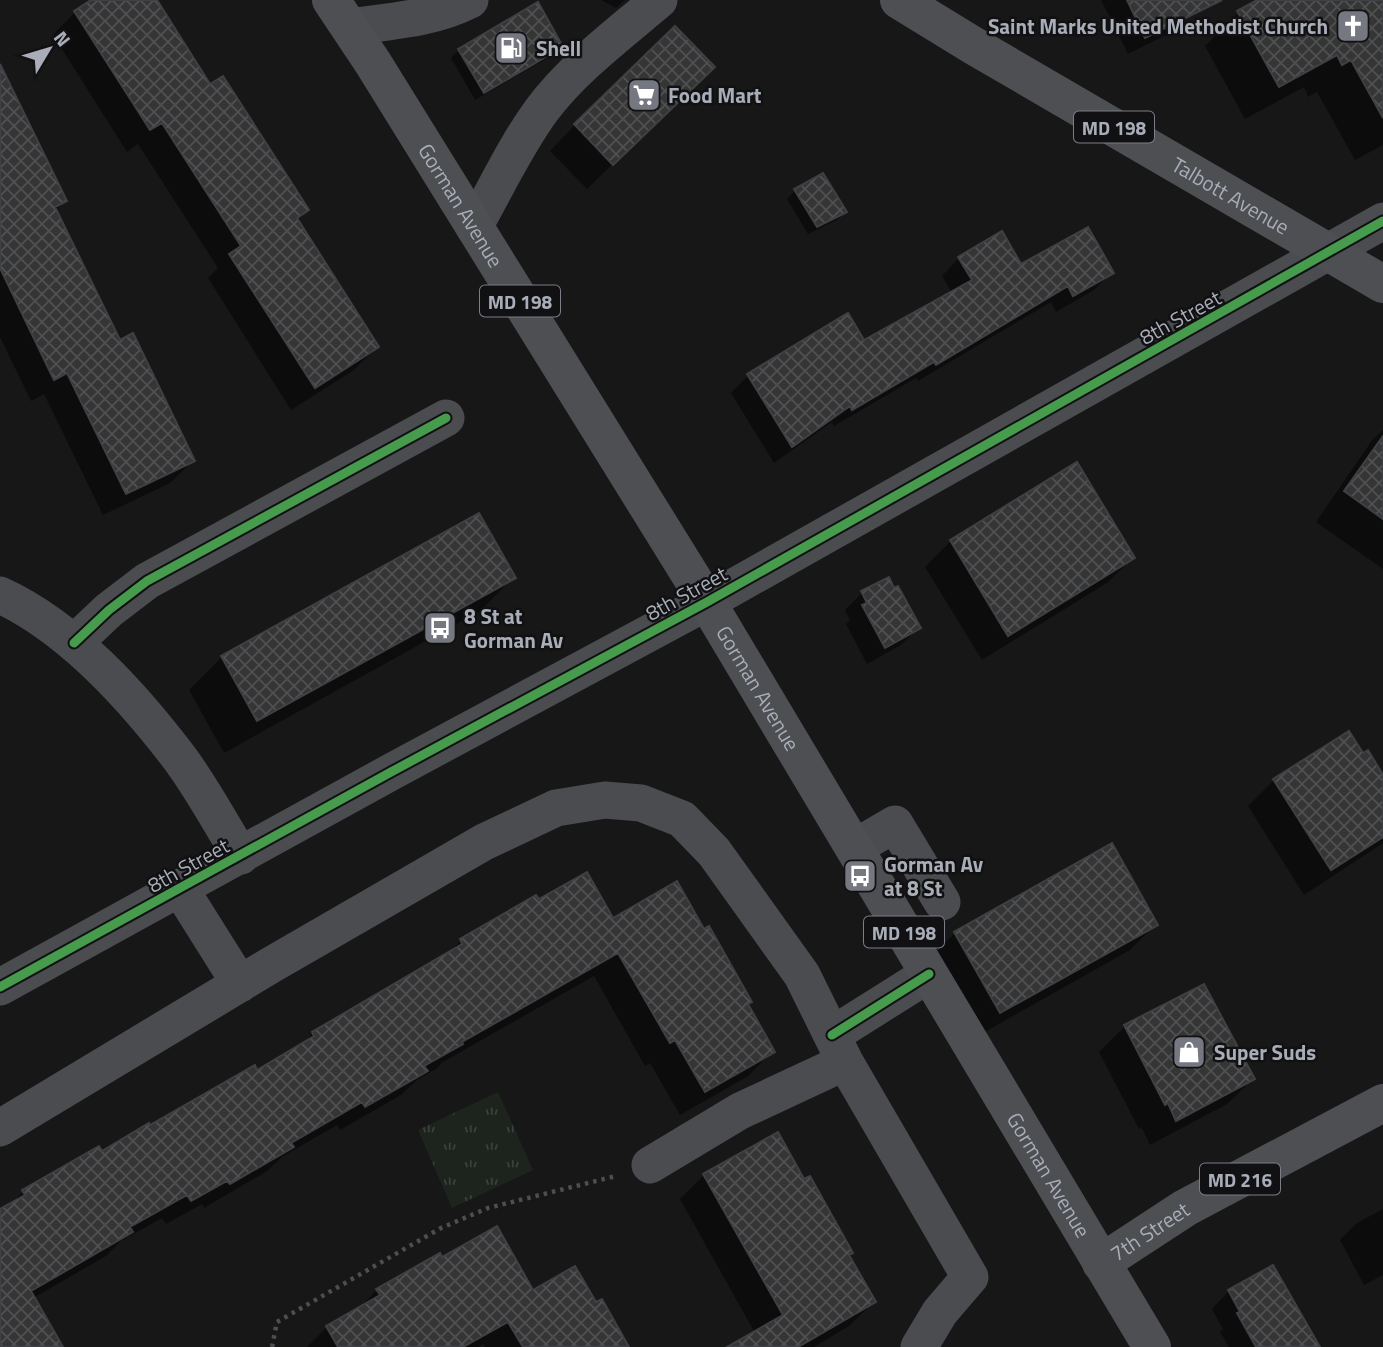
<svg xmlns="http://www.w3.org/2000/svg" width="1383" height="1347" viewBox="0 0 1383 1347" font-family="'Titillium Web',sans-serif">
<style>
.park{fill:url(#park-tufts)}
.shadow{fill:#0007}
.building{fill:url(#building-cross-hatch);stroke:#3f4043;stroke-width:2}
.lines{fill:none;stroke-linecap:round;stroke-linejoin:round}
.path{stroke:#4d4e52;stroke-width:4.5;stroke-dasharray:3.5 5;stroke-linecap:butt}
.minor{stroke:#4b4c50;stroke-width:37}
.major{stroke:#4d4f52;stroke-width:38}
.cycleway-casing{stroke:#111113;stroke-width:13}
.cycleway{stroke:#469c4c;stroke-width:9}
.labels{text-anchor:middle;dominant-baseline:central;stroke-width:5;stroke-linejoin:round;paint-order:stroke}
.shield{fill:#111113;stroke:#7b7e86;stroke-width:2}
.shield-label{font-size:19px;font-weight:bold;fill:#a8adb8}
.poi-label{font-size:21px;font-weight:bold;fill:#a8adb8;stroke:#111113;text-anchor:start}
.street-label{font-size:21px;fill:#a8adb8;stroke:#111113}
</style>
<defs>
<pattern id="park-tufts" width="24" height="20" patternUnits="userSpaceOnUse" patternTransform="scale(1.75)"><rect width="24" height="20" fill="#1d241e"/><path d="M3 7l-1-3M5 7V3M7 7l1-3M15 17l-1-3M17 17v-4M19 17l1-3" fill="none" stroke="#3b413d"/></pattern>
<pattern id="building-cross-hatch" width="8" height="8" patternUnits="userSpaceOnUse" patternTransform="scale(1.75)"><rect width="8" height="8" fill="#353536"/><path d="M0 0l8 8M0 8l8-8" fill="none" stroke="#4f5051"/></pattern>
</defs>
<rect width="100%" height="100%" fill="#171717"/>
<path class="park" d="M498,1092l35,78 -81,38 -34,-78z"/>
<path class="shadow" d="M94,0h61l55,86 97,124 -11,10 81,127 -23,23 -63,40 -83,-132 10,-10 -80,-124 -11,8 -74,-117 22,-23z
M601,0h24l-9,8z
M1101,0h76l8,17 -17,17 -40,20z
M1261,0h122v145l-28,15 -38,-68 -9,5 -4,-10 -59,32 -40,-73 33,-33z
M561,47l-8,8 -78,45 -24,-42 8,-8z
M0,68l65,133 -10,10 64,131 74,119 -23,22 -67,32 -59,-121 -13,7 -31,-64z
M687,92l-100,97 -37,-38 25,-26z
M795,191l50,21 -8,8 -29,14 -21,-35z
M959,258l62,9 90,6 -17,17 -38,22 -5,-10 -133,79 -2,-3 -82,48 -2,-4 -58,41 -43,-70 17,-17 99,-60 16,26 89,-49 -10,-17z
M1383,430v139l-67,-47 57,-83z
M1076,465l57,93 -26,25 -125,77 -57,-93 26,-26z
M513,578l-33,33 -256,142 -35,-63 33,-33z
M862,593l56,35 -17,17 -34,19 -21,-40 4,-4 -5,-10z
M1362,756l21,22v65l-79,52 -56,-89 26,-26z
M536,897l2,5 74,19 134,84 27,46 -25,25 -68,39 -30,-52 -5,3 -51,-90 -151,86 -7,7 -19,11 -16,15 -61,35 -3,-5 -40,23 -15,9 -15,14 -63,37 -2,-4 -36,20 -4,-6 -41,23 -15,15 -73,42 28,49h-61v-136l10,-6 13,-13 234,-120 42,-24 14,-15 132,-77 16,-15z
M1155,925l-25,25 -156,88 -45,-79 26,-26z
M1204,986l49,93 -26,25 -77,41 -8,-17 -3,1 -40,-77 26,-26z
M704,1175l143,81 27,46 -25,24 -35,21h-84l25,-14 -75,-134z
M1383,1209v66l-19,10 -24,-45 17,-17z
M442,1259l91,33 63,12 31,43h-142l-2,-3 -4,3h-172l20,-20 31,-18 19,-19z
M1229,1291l75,56h-75l-9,-15 3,-3 -11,-20z"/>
<path class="building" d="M91,0h66l53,84 13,-8 86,134 -12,8 82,129 -64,41 -86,-134 12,-8 -79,-123 -12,7 -76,-119z
M1127,0h95l-77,38z
M1257,0h126v118l-32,-58 -9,5 -5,-10 -58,32 -42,-76z
M538,2l25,45 -79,46 -26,-44z
M675,26l40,41 -102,98 -39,-41z
M0,64l67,137 -12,6 65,133 13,-7 62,128 -69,33 -59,-121 -13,7 -54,-112z
M823,173l24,39 -30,15 -23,-38z
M1088,227l26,46 -41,23 -5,-10 -132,79 -2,-3 -82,48 -2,-4 -58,41 -45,-73 101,-61 16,27 108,-60 -14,-23 44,-26 19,33z
M1383,436v83l-39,-28z
M1077,462l58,96 -127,78 -58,-96z
M479,513l37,65 -259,143 -36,-65z
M889,577l5,11 4,-2 23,42 -36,20 -23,-43 5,-2 -6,-12z
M1349,731l14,22 5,-3 15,25v62l-52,33 -58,-91z
M1112,843l46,82 -158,88 -46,-81z
M587,872l26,46 64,-37 27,48 5,-3 43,76 -4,2 27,48 -70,40 -30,-52 -5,3 -52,-90 -156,89 1,2 -39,22 4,5 -63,36 -3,-5 -38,22 -33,19 3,4 -64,37 -3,-3 -36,20 -4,-6 -57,32 3,5 -102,59 32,56h-63v-138l25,-14 -3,-5 77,-44 3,5 47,-28 1,2 105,-60 2,5 57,-34 -2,-4 150,-88 -2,-5 76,-44 3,4z
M1204,984l51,95 -79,42 -8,-18 -3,2 -41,-80z
M778,1132l26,47 6,-3 43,77 -4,2 27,47 -78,45h-71l56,-32 -80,-141z
M497,1226l36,64 42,-24 21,36 6,-3 27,48h-106l-15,-25 -45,25h-125l-12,-21 54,-31 -4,-6 64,-36 2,4z
M1273,1265l47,82h-64l-19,-34 3,-1 -12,-22z"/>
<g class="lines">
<path class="path" d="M272,1347l5,-25 164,-94 47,-20 128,-32"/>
<path class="minor" d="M349,27c41,-6 84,-8 121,-27
M474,227c22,-39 41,-80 67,-116 32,-43 78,-77 118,-111
M0,595c72,33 134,103 181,165 22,30 40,64 60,96
M74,643l35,-33 38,-29 299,-163
M854,848l41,-24 47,78
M181,890l59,94
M0,987l391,-215 316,-170 676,-381
M832,1035l97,-61
M0,1128l271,-163 213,-123 72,-34 49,-8 36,3 41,16 32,33 88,123 43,87 125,215 -30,35 -21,35
M650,1165l90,-54 105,-49"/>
<g class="major">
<path id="s1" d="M331,0l42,63 334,539 445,745"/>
<path id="s2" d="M899,0l75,46 409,238"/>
<path id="s3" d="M1101,1263l84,-55 198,-105"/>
</g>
<defs>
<path id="cycleway" d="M74,643l35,-33 38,-29 299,-163
M0,987l391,-215 316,-170 676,-381
M832,1035l97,-61"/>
</defs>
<use href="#cycleway" class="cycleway-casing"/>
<use href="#cycleway" class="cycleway"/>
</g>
<defs>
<symbol id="church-square" viewBox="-11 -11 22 22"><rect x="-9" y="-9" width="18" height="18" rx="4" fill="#757880" stroke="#111113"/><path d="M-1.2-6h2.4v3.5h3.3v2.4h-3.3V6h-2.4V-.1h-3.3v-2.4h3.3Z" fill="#fff"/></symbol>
<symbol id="fuel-square" viewBox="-11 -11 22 22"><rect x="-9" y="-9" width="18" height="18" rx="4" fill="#757880" stroke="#111113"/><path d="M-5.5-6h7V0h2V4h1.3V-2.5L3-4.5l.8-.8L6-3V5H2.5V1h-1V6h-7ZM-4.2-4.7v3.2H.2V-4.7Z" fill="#fff"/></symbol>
<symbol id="supermarket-square" viewBox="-11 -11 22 22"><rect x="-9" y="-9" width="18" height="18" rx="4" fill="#757880" stroke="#111113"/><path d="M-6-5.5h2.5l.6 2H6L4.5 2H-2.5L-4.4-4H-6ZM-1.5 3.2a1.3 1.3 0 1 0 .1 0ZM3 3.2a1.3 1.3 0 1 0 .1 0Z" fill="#fff"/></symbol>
<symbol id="bus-square" viewBox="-11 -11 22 22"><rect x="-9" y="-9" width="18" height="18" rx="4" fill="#757880" stroke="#111113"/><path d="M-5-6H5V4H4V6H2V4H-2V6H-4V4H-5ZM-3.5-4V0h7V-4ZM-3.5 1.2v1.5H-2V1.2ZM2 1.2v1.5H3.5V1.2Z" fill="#fff"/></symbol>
<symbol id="shop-square" viewBox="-11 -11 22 22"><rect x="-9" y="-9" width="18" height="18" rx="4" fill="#757880" stroke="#111113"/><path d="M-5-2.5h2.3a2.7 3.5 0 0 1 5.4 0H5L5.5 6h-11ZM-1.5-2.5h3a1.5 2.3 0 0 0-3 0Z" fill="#fff"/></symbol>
</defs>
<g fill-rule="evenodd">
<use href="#church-square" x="1334" y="7" width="38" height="38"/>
<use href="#fuel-square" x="492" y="29" width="38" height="38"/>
<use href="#supermarket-square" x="625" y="76" width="38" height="38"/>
<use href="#bus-square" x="421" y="609" width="38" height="38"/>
<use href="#bus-square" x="841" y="857" width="38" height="38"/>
<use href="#shop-square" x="1170" y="1033" width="38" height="38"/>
</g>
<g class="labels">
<g class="shield">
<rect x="1074" y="111.5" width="80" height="31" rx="5"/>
<rect x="480" y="285.5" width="80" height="31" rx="5"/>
<rect x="864" y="916.5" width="80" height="31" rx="5"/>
<rect x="1200" y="1163.5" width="80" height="31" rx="5"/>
</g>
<g class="shield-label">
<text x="1114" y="127">MD 198</text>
<text x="520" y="301">MD 198</text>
<text x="904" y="932">MD 198</text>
<text x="1240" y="1179">MD 216</text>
</g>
<g class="poi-label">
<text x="1328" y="26" text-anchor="end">Saint Marks United Methodist Church</text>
<text x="536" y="48">Shell</text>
<text x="668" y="95">Food Mart</text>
<text x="464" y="616">8 St at<tspan x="464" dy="24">Gorman Av</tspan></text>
<text x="884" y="864">Gorman Av<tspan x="884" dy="24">at 8 St</tspan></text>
<text x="1214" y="1052">Super Suds</text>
</g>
<g class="street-label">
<text stroke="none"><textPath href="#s2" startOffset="385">Talbott Avenue</textPath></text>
<text stroke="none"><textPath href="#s1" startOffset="243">Gorman Avenue</textPath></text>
<text transform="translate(1180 317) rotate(-29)">8th Street</text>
<text transform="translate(686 593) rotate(-29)">8th Street</text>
<text stroke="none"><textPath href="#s1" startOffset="810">Gorman Avenue</textPath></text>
<text transform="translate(188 865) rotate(-29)">8th Street</text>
<text stroke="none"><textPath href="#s1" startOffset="1377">Gorman Avenue</textPath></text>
<text stroke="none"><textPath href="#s3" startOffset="58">7th Street</textPath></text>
</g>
</g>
<g transform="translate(49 49) rotate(52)" stroke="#111113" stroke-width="5" paint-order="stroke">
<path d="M0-5L12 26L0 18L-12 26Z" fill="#a8adb8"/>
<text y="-10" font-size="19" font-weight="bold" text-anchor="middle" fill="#a8adb8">N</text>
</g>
</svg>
